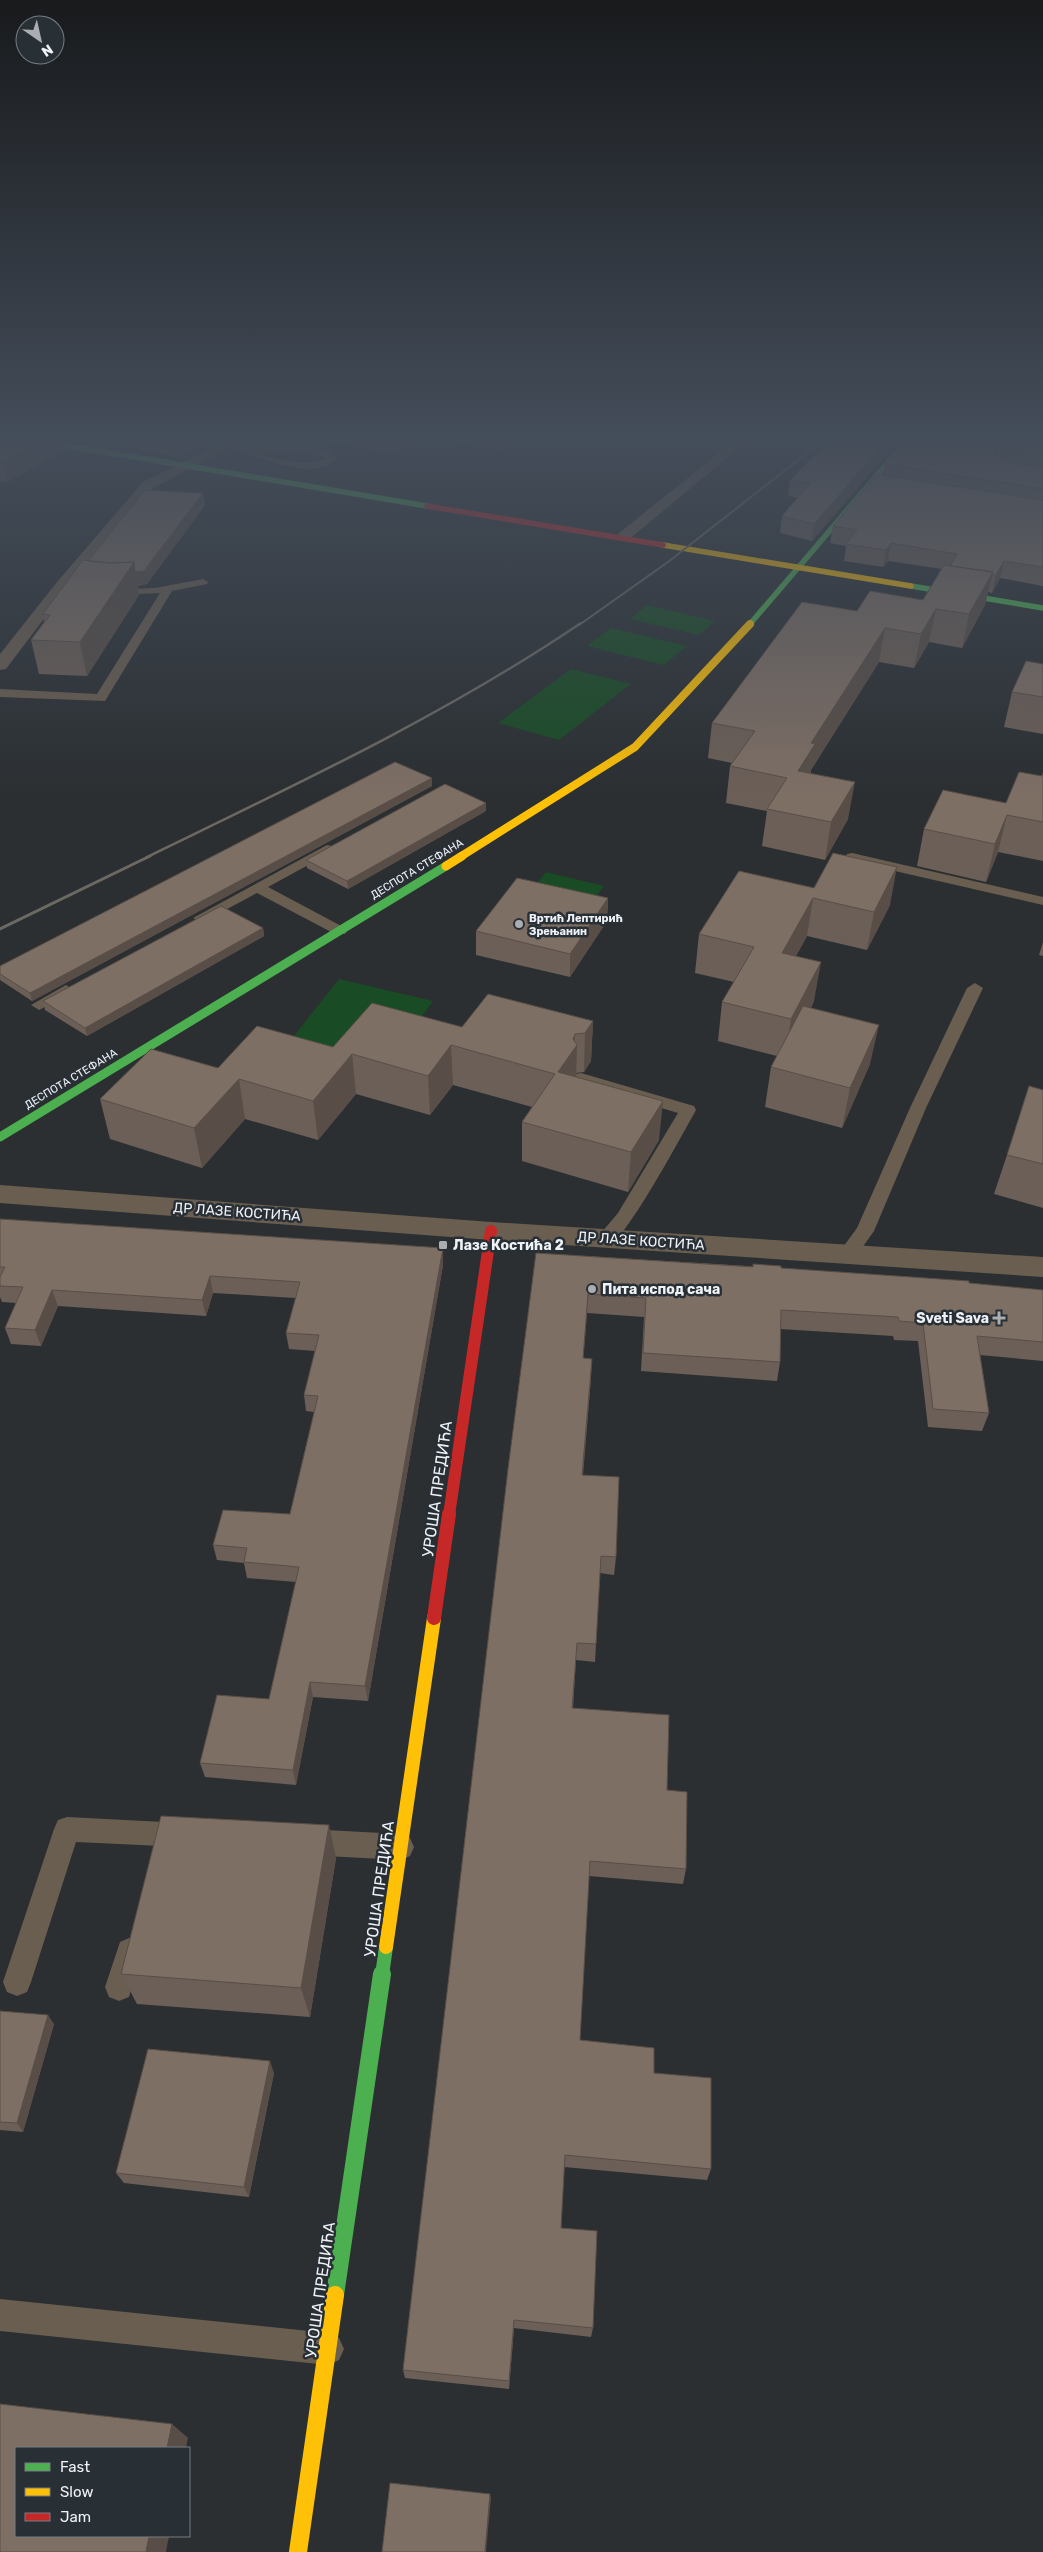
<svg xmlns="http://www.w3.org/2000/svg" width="1043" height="2552" viewBox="0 0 1043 2552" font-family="Rubik,sans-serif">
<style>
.green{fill:#194b24}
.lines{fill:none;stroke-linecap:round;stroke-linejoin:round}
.lane{fill:#6a5e50;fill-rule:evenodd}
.street{fill:#6a5e50;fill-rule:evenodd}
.fast-far3{stroke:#4caf50;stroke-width:5.5}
.fast-far2{stroke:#4caf50;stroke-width:9}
.fast-far1{stroke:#4caf50;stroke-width:14}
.fast{stroke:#4caf50;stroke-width:18}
.slow-far4{stroke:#ffc107;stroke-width:5.5}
.slow-far3{stroke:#ffc107;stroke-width:8}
.slow-far2{stroke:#ffc107;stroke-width:9}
.slow-far1{stroke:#ffc107;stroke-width:14}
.slow{stroke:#ffc107;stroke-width:18}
.jam-far2{stroke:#c62828;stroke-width:5.5}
.jam-far1{stroke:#c62828;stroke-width:12}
.jam{stroke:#c62828;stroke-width:14}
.rail-far2{stroke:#6c6964;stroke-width:2}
.rail-far1{stroke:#6c6964;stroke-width:2.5}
.rail{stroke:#6c6964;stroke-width:3}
.wall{fill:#6c5f57}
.shaded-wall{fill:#584e47}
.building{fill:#7e6f65;stroke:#584e47}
.poi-dot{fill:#aaaeb2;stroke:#282f35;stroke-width:2}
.labels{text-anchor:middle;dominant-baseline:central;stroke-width:5;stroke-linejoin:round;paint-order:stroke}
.far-street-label{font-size:11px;fill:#eef2f7;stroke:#282f35}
.far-poi-label{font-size:11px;font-weight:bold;fill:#eef2f7;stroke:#282f35;text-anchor:start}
.street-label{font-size:14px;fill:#eef2f7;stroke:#282f35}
.poi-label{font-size:14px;font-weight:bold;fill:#eef2f7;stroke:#282f35;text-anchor:start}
.near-street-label{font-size:16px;fill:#eef2f7;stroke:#282f35}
</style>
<rect width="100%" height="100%" fill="#2b2f32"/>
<path class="green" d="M647,605l68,16 -16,14 -69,-16z
M611,628l76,18 -23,19 -77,-19z
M571,669l60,15 -72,56 -61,-17z
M546,872l58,14 -19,26 -60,-14z
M339,979l94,22 -23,32 -66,27 -58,-14z"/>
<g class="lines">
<path class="lane" d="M230,441c7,2 16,7 23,7 26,0 64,-11 84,11 -27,25 -81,-5 -110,-13l-1,-2zM271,452h36l20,6c-20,9 -48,3 -67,-5z
M203,579l5,3 -1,2 -35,7 -67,110 -105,-4v-8l97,5 63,-101 -47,2 -4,-1v-4l46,-2z
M327,845l5,1 2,3 -2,3 -64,35 77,41 2,3 -2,3h-10l-78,-41 -52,28 -5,1 -7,-4z
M852,853l191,44v8l-196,-45 -2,-3 2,-3z
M975,983l8,5 -57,120 -52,123 -20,28 -7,2 -7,-2 -2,-5 19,-26 53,-120 57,-120z
M66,985l8,5 -3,3 -32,17 -8,-5z
M581,1073l113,33 2,4c-13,23 -68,126 -86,134 -4,2 -7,1 -11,0l-3,-5 22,-26 60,-100 -103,-31 -2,-4 2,-4z
M67,1817l116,6 9,3 4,9 -4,9 -9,3 -107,-5 -45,140 -4,10 -10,4 -10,-4 -4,-10 51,-153 4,-9z
M307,1829l94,5 9,4 4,9 -4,9 -9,4 -94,-5 -9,-4 -4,-9 4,-9z
M129,1938l9,4 4,9 -13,46 -10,4 -10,-4 -4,-10 15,-45z
M0,2299l328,34 11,5 5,11 -5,11 -11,5 -328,-34z"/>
<path class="street" d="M230,439h16l-93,49 -86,100 -61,81 -6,1v-16l57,-72 86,-100z
M736,439h14l-122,101h-10l-2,-3 2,-3z
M1002,439h12l-9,27 38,8v8c-15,-2 -41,-2 -52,-14z
M0,1185l491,37 552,35v20l-552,-37 -491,-37z"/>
<path class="fast-far3" d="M27,439l400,67
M911,586l132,22
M750,624l158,-185"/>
<path class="fast-far2" d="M0,1137l446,-271"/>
<path class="fast-far1" d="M382,1975l4,-28"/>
<path class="fast" d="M335,2295l47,-321"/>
<path class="slow-far4" d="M663,545l248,41"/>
<path class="slow-far3" d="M460,857l175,-110 115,-123"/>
<path class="slow-far2" d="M446,866l16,-10"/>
<path class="slow-far1" d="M386,1947l48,-329"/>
<path class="slow" d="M298,2552l37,-257"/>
<path class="jam-far2" d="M427,506l236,39"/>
<path class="jam-far1" d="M449,1515l42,-284"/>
<path class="jam" d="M434,1618l15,-104"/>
<path class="rail-far2" d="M579,625l89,-63 157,-123"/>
<path class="rail-far1" d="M147,857c148,-72 298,-142 434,-234"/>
<path class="rail" d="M0,929l150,-73"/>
</g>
<path class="wall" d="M0,439h87l-6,3 -19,-3 2,12 -57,31 -7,-1z
M115,439h97l-37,18 -59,-12z
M312,439h105l-24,14z
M438,439h81l-18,11z
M832,439h67l-87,102 -32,-8 2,-17 16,-18 -10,-2 2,-16z
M906,439h94l-5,15 13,7 3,-12 32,-10v147l-43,-8 -8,15 -4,-1 -3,13 -23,43 -33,-6 -15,26 -35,-6 -68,108v4l37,45 -23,41 -63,-14 5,-35 -41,-8 4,-37 2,-3 -24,-5 4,-35 145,-112 66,-11 19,-31 -54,-8 -5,6 -39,-6 2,-15 -16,-3 3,-17 50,-51 2,-11z
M203,493l2,12 -58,79 -9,2 1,9 -52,81 -48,-2 -8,-34 13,-18 -1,-8 45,-53z
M1043,664v70l-39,-7 8,-35z
M1043,773v88l-45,-9 -12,30 -69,-16 7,-37 82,-26 36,-27z
M432,778v8l-400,215 -32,-21v-14z
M486,811l-138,78 -41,-21 -1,-8z
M739,871l151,34 -23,45 -60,-14 -11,20 18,45 -3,7 59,56 -28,64 -77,-21 6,-40 6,-11 -59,-15 4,-39 12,-20 -39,-9 4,-39z
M608,898l-1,23 -37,56 -94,-22v-24z
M263,928l1,8 -177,100 -42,-26 -2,-9z
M1043,942v14l-4,-1z
M593,1021l-2,40 -7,11 -8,1v4l83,63 -31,52 -106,-31v-39l10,-15 -79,-22 -23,30 -74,-21 -38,46 -73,-21 -43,49 -92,-29 -10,-40 118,-31 115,-21 129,-20z
M1043,1090v118l-49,-14 13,-39z
M0,1219l443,29v17l-75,436 -55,-4 -17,88 -91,-8 -5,-14 69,-64 27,-117 -49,-4 -3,-15 -27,-3 -4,-15 77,-31 24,-102 -8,-1 -2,-16 11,-44 -26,-2 -3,-16 10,-35 -83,-5 -7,23 -148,-10 -17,40 -30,-2 -6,-16 11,-25 -14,-1 -2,-5z
M536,1253l245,15 188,15 74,7v71l-63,-6 9,58 -7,18 -54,-4 -10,-86 -24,-1 -1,-4 -113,-7v33l-3,19 -136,-10 3,-54 -57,-4 -4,45 8,20 -8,97 33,82 -2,18 -14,-2 -5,89 -19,-2 -3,48 94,82 19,79 -3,15 -94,-8 -9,164 74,33 57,96 -4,11 -143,-13 -3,61 32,100 -2,9 -77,-9 -5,61 -104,-11 -2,-8z
M336,1858l-26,159 -173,-13 -16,-30z
M0,2011l54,13 -31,108 -23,-2z
M274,2073l-25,124 -125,-14 -8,-10z"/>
<path class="shaded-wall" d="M46,439h16l2,12 -57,31 -4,-20z
M80,439h7l-6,3z
M172,439h40l-37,18z
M392,439h25l-24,14z
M501,439h18l-18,11z
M888,439h11l-87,102 2,-17z
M998,439h2l-10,30 3,-16z
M203,493l2,12 -58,79 -9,2 1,9 -52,81 -7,-34 54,-80z
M891,543l-3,18 -5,6 3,-17z
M1004,561l-4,17 -8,15 4,-18z
M993,572l-8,33 -23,43 7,-34z
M936,609l-7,33 -15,26 7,-34z
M885,628l-6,34 -68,108 -1,10 -12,-9 13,-28z
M432,778v8l-400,215 -2,-8z
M855,782l-7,37 -23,41 6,-38z
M486,803v8l-138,78 -1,-8z
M1007,815l-9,37 -12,30 9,-38z
M897,867l-7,38 -23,45 7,-38z
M608,898l-1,23 -37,56v-23z
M813,898l-6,38 -31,56 6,-39z
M263,928l1,8 -177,100 -2,-8z
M821,962l-7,39 -29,57 6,-39z
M593,1021l-2,40 -7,11 1,-39z
M879,1025l-9,39 -28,64 8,-40z
M575,1034l-1,15 3,-4 -1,39 -18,-12z
M451,1045l2,40 -23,30 -2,-39z
M352,1054l4,40 -38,46 -5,-39z
M239,1079l6,40 -43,49 -8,-40z
M663,1101l-4,39 -31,52 3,-40z
M443,1248v17l-75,436 -3,-15z
M210,1276l3,17 -7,23 -4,-16z
M52,1290l6,16 -17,40 -6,-16z
M588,1294l-1,19 -5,64 1,-19z
M592,1359l-1,19 -10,115 1,-18z
M310,1682l3,15 -17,88 -3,-15z
M329,1825l7,33 -26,159 -9,-29z
M48,2015l6,9 -31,108 -6,-9z
M270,2061l4,12 -25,124 -5,-10z
M514,2320v8l-5,61v-8z
M172,2424l16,14 -2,10h-19z
M490,2494l1,4 -5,54h-1z
M149,2536h20l-3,16h-20z"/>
<path class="building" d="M0,439h46l-43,23h-3z
M832,439h56l-74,85 -32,-8 28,-33 -20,-3z
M906,439h92l-5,14 18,10 32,4v22l-158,-25z
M1014,439h29v17l-32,-7z
M877,474l166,26v67l-39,-6 -8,14h-4l1,-3 -43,-6 7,-12 -66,-11 -5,7 -40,-6 11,-14 -24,-4z
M145,490l58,3 -59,78 -9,1 -1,-10 -24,1 -22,-2z
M83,560l27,3 24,-1 -54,80 -49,-2 19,-25 -7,-1z
M944,565l49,7 -24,42 -33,-5 -15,25 -36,-6 -74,115 4,1 -17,27 57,11 -24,40 -64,-13 20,-31 -57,-12 25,-35 -43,-8 90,-121 55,9 13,-20 53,9z
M1026,661l17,3v33l-31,-5z
M395,762l37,16 -402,215 -30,-19v-8z
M1019,772l23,4 1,-3v49l-36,-7 -12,29 -71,-15 19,-39 63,13z
M445,784l41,19 -139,78 -41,-21z
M833,853l64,14 -23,45 -61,-14 -31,55 39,9 -30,57 -69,-17 32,-55 -55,-13 40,-63 75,17z
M517,878l91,20 -38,56 -94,-23z
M221,906l42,22 -178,100 -42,-27z
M488,994l105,27 -8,12 -10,1 -2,5 4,6 -19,27 105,29 -32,51 -109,-30 33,-48 -104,-29 -23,31 -76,-22 -39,47 -74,-22 -45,49 -94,-29 51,-50 67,19 39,-42 76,21 39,-44 90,24z
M803,1006l76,19 -29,63 -79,-21z
M1029,1086l14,4v74l-36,-9z
M0,1219l443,29 -78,438 -55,-4 -17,88 -93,-7 17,-68 52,4 30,-132 -55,-5 3,-14 -34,-3 10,-35 67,4 28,-118 -14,-1 15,-60 -33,-2 14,-51 -90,-6 -8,24 -150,-10 -17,40 -30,-2 18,-41 -23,-1v-9l5,-10h-5z
M536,1253l217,14v-3l28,2v2l188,13v2l74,7v52l-66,-6 12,77 -56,-4 -10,-86 -24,-2 -1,-4 -117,-7 -1,52 -137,-9 3,-55 -58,-4 -5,64 9,1 -10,116 37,2 -3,80 -15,-1 -5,88 -19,-1 -5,65 97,7 -2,75 20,2 -1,77 -96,-8 -10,179 74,8v25l57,5v91l-146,-14 -4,73 36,3 -4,97 -79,-8 -5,61 -106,-11 105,-901z
M161,1816l168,9 -28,163 -180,-14z
M0,2011l48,4 -31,108 -17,-1z
M148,2049l122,12 -26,126 -128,-14z
M0,2404l172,20 -5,24h-151v88h133l-3,16h-146z
M390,2483l100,11 -5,58h-103z"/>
<linearGradient id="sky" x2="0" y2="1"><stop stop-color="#181a1c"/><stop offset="0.55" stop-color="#444d5a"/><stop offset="1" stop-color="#444d5a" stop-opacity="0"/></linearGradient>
<rect width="1043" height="796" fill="url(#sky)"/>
<g class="poi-dot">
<circle cx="519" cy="924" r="5"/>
<rect x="438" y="1240" width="10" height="10" rx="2.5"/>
<circle cx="592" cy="1289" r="5"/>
<path d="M996.5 1310.5h5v5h5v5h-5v5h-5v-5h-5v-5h5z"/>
</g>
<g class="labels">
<g class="far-street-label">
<text transform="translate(417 869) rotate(-31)">ДЕСПОТА СТЕФАНА</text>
<text transform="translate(71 1079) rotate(-31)">ДЕСПОТА СТЕФАНА</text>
</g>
<g class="far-poi-label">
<text x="529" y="918">Вртић Лептирић<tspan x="529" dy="13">Зрењанин</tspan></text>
</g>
<g class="street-label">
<text transform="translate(237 1212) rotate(4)">ДР ЛАЗЕ КОСТИЋА</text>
<text transform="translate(641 1241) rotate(4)">ДР ЛАЗЕ КОСТИЋА</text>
</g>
<g class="poi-label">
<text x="453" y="1245">Лазе Костића 2</text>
<text x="602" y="1289">Пита испод сача</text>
<text x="989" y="1318" text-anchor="end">Sveti Sava</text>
</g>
<g class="near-street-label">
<text transform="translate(437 1489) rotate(-82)">УРОША ПРЕДИЋА</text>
<text transform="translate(379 1889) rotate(-82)">УРОША ПРЕДИЋА</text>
<text transform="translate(320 2290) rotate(-82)">УРОША ПРЕДИЋА</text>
</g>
</g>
<rect x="15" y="2447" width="175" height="90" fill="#282f35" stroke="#777d83"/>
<rect x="25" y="2463" width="25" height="8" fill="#4caf50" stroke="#777d83"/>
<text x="60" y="2472" font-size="15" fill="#eef2f7">Fast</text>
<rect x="25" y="2488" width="25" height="8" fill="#ffc107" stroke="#777d83"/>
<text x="60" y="2497" font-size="15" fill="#eef2f7">Slow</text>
<rect x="25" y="2513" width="25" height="8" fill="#c62828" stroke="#777d83"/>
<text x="60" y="2522" font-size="15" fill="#eef2f7">Jam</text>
<g transform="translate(40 40) rotate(146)"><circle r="24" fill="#282f35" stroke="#777d83"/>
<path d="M0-4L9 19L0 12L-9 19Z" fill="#aaaeb2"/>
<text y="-8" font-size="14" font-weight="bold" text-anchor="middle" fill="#eef2f7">N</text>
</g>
</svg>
